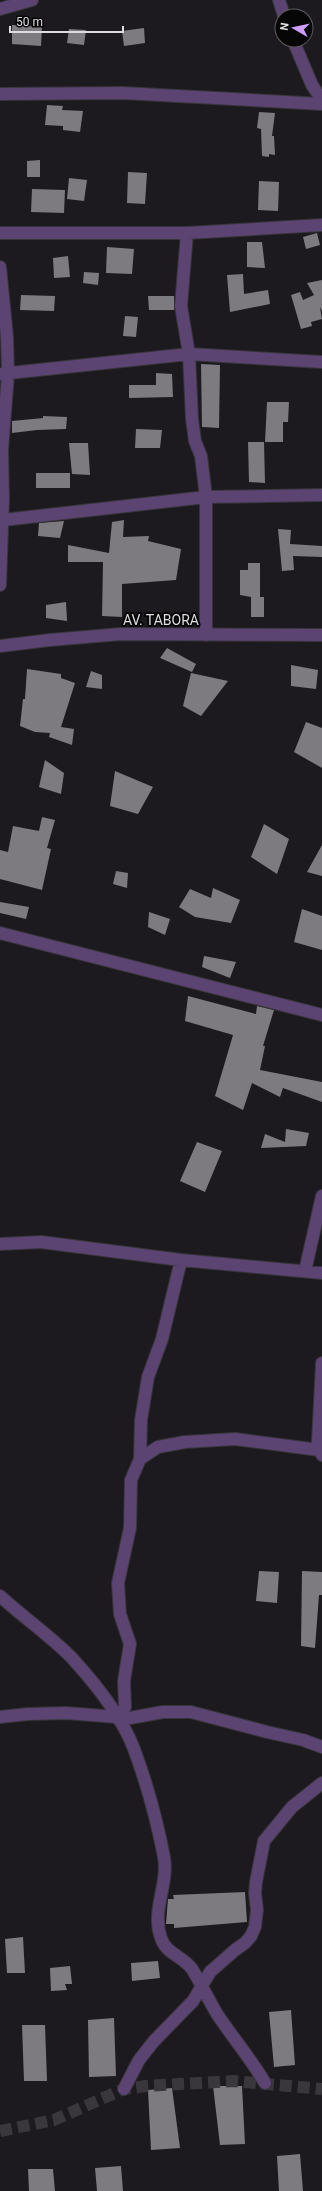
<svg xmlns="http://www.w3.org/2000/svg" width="322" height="2191" viewBox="0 0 322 2191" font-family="Roboto,sans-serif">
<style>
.building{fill:#7d7a80}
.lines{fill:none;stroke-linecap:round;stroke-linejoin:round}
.minor-tunnel{stroke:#39373c;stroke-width:12;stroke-dasharray:12 6;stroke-linecap:butt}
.minor-casing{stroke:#37353a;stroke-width:14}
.minor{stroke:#5b4372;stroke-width:12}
.labels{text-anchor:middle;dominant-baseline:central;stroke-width:4;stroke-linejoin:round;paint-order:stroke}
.street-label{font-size:14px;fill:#dedce0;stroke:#060607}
</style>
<rect width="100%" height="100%" fill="#1c1a1f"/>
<path class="building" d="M12,25l30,2 -1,19 -29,-2z
M144,28l1,15 -21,3 -2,-15z
M69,29l17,1 -2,15 -17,-2z
M47,105l16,1 -1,4 21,1 -3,21 -17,-2v-4l-18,-1z
M259,112l16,1 -3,23h2l1,19 -6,-1v3l-7,-1 -1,-27 -4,-1z
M40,160v17h-13v-16z
M128,172l19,1 -2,31 -18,-1z
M69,178l18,2 -3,21 -17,-2z
M259,181l20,1 -1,29 -20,-1z
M32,189l33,1 -1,23 -33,-1z
M317,233l3,12 -14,4 -3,-12z
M247,242h15l3,26 -18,-1z
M107,247l27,2 -2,25 -26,-1z
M68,256l2,21 -16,1 -1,-20z
M84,272l15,1 -1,12 -15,-2z
M243,274l1,20 24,-4 2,14 -40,8 -3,-37z
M322,280v31l-2,-4 2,12 -11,3 1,4 -11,3 -10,-34 9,-3 3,8 11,-5 -7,-12z
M21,295l34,1 -1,15 -34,-1z
M148,296h26v14h-25z
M125,316l13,1 -2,20 -13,-1z
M201,364l19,1 -1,63 -17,-1z
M156,373l16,1 1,23 -44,1v-13h27z
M267,402h22l-1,20h-5v20h-18z
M43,416l24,1 -1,12 -29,1 -25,3v-12l31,-3z
M136,429l26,1 -2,18h-25z
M248,442h16l1,41 -16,-1z
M69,443h19l2,32 -18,-1z
M36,473h34v15h-34z
M124,520l-1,17 26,-1 -1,5 33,8 -5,31 -54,4v33l-20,-1 1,-54h-35v-17l41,8 3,-31z
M64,521l-4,17 -22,-2 1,-13z
M278,529l13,1 -1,14 32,2v11l-29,-1 1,14 -12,1z
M248,563h12v34h4v20h-13v-20l-11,-2v-25h8z
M66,602l1,19 -21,-3v-13z
M167,648l29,16 -4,8 -32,-14z
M291,665l27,5 -2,19 -25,-3z
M27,669l34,5v4l14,5 -14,44 13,2 -2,16 -23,-8 1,-4 -15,-1 -15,-6 3,-27h2z
M91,671l11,4v14l-16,-2z
M191,673l37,8 -27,35 -18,-10z
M306,722l16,6v40l-28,-16z
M45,760l19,13 -3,21 -22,-7z
M115,771l38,16 -15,27 -28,-8z
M42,817l13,3 -8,28 4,1 -9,41 -42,-11v-29l8,2 5,-26 26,5z
M264,824l25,15 -12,35 -26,-17z
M322,845v31l-15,-4z
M116,871l12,2 -1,15 -14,-4z
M213,888l27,12 -9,23 -36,-6 -16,-10 11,-18 21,9z
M0,902l29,5 -3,12 -26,-6z
M302,909l20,7v34l-28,-8z
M149,912l21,7 -5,16 -17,-8z
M204,956l32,6 -6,16 -28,-11z
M188,996l68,18 1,-8 17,4 -11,36h2l-5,24 62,12v20l-39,-14 -3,9 -28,-14 -9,27 -28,-14 18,-61 -48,-14z
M286,1129l23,4 -3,13 -45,2 4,-14 20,8z
M197,1142l25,9 -17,41 -25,-11z
M259,1571l20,1 -2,31 -21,-2z
M302,1571l20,1v23h-3l-4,53 -14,-2z
M245,1892l2,30 -73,6v-4h-8l2,-25h6l-1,-4z
M23,1937l2,36h-18l-2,-34z
M158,1961l2,17 -28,3 -1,-18z
M70,1966l2,18h-7l2,6 -16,1 -1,-23z
M291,2010l4,55 -21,2 -5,-55z
M114,2018l2,58 -27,1 -1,-57z
M22,2025h23l2,56h-23z
M213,2086h29l3,58 -25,1z
M172,2088l8,60 -29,2 -3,-60z
M300,2154l3,37h-24l-2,-35z
M121,2166l2,25h-26l-2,-23z
M28,2169h25l2,22h-26z"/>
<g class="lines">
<path class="minor-tunnel" d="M0,2131l54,-11 70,-31 22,-3 87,-5 89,8"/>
<defs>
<path id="minor" d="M279,0l5,16
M0,9l32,-9
M293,40l19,45 10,15
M0,94l123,-1 199,11
M0,233h187l135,-8
M187,233l-6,73 8,48 3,65 3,22 6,15 5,41v138
M0,267l7,70 1,37 -6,76 1,49 -3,86
M0,374l189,-20 133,8
M3,520l203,-23 116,-2
M0,646l50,-6 71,-6 201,1
M0,933l322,82
M0,1244l41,-2 140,18 141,13
M305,1271l17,-75
M322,1363l-4,79 4,13
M140,1459l1,-39 7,-43 14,-38 19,-79
M0,1596c23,21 49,39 71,61 23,25 51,60 63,92 13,35 23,72 30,108 5,27 -13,53 -3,81 5,16 22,18 31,31 9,14 16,30 25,45 16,24 34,45 48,69
M0,1717l28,-3 38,-1 64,5 33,-6h28l76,20 36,8 19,7
M118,1719l7,-12 -1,-26 6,-37 -10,-30 -2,-31 12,-55 1,-48 9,-21 18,-12 27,-5 50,-3 84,11
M124,2089l15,-29 15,-19 39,-40 17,-29 25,-22 10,-7 6,-7 4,-9 2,-17 -2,-17 1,-11 8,-41 28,-34 30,-24"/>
</defs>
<use href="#minor" class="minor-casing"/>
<use href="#minor" class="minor"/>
</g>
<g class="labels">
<g class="street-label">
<text x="161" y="620">AV. TABORA</text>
</g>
</g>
<g transform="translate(294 28) rotate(279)"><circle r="19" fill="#060607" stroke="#5c5c5e"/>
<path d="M0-3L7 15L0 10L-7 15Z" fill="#cf9dff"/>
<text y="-6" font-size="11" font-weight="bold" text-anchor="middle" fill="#dedce0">N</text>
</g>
<path d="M10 26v6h113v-6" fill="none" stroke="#dedce0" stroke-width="2"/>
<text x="16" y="26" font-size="12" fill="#dedce0" stroke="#060607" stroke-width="3" paint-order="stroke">50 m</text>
</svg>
